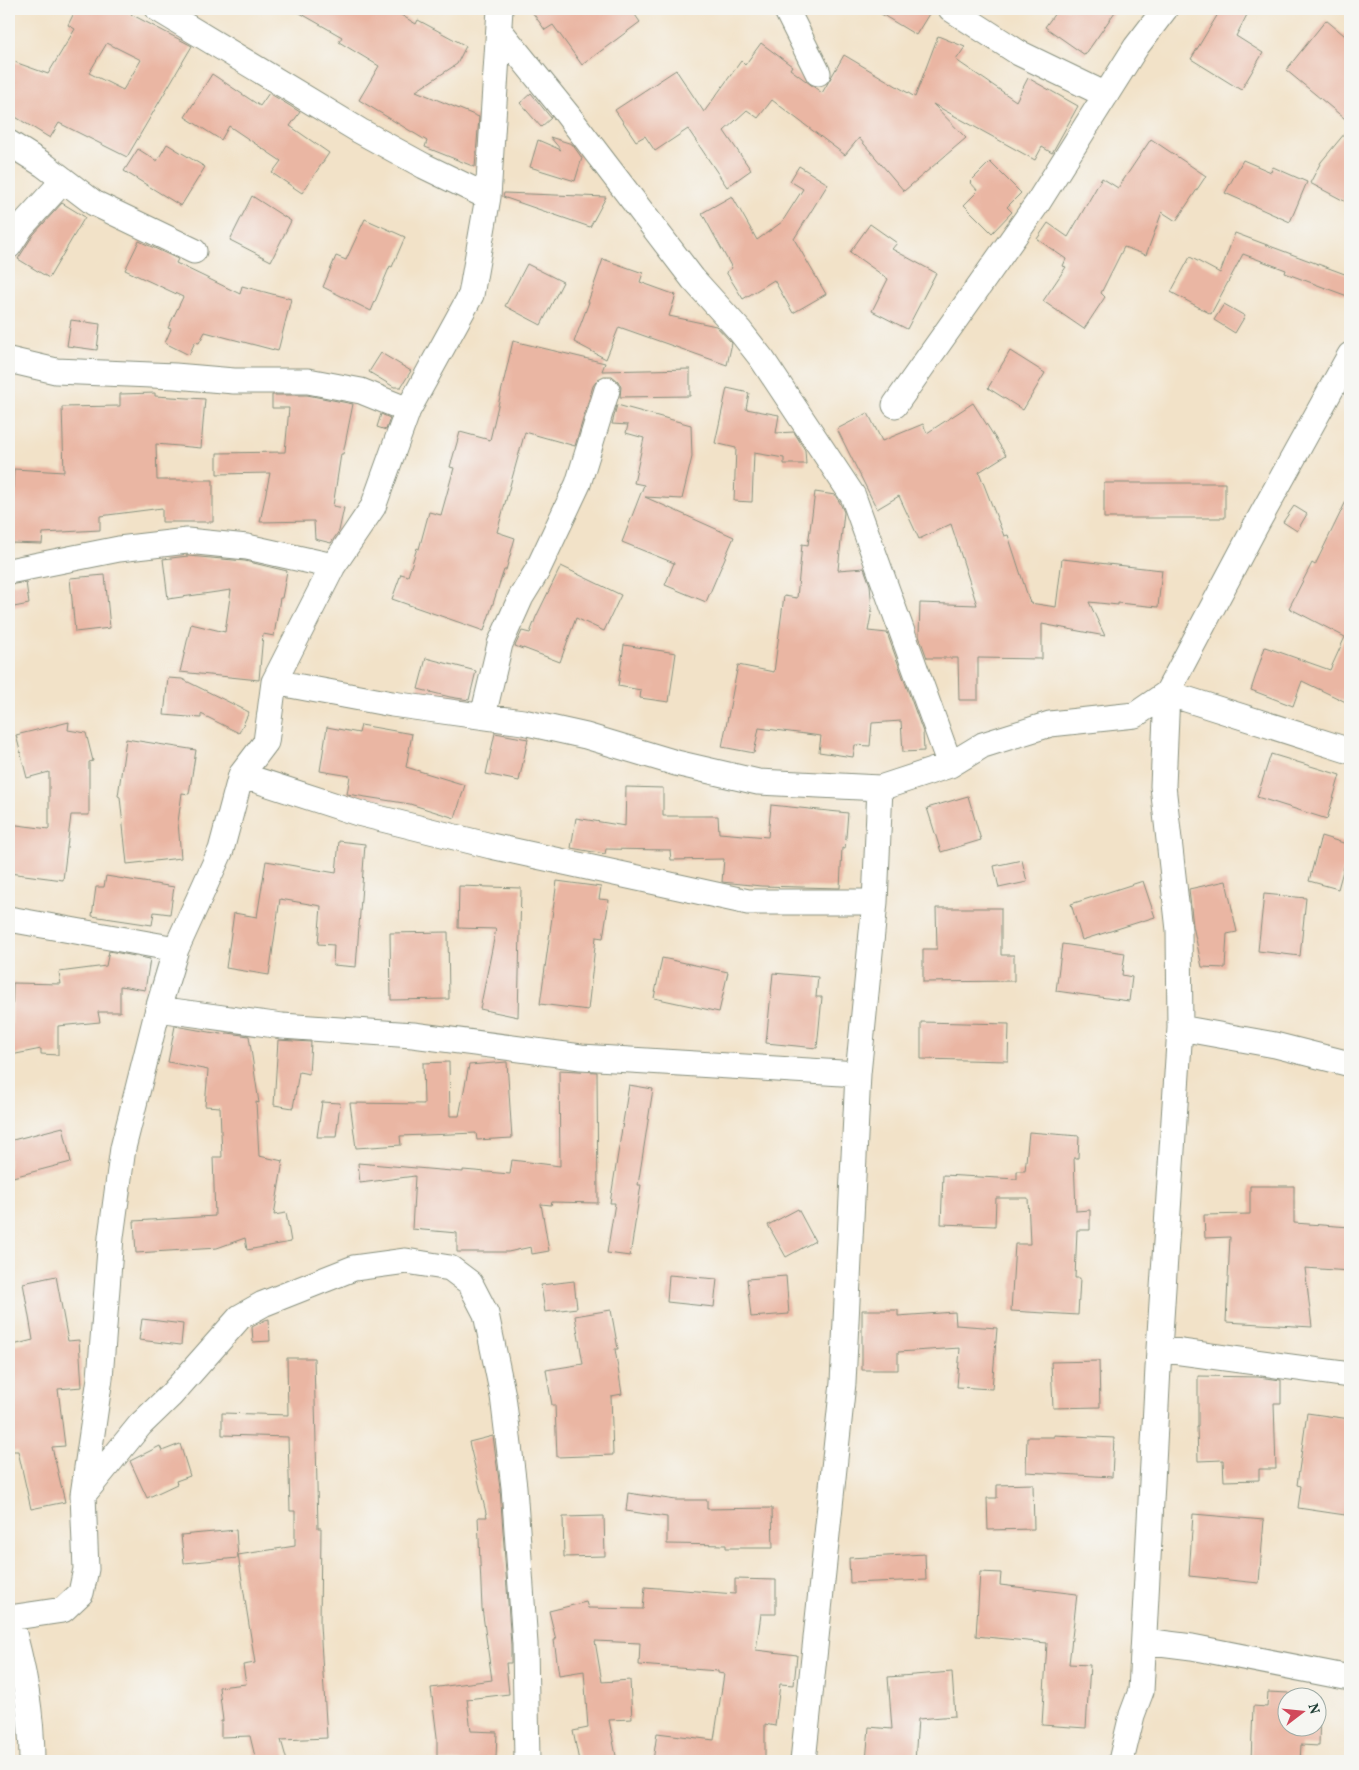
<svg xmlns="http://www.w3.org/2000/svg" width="1359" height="1770" viewBox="0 0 1359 1770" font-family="Vollkorn,serif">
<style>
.building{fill:#eab6a3;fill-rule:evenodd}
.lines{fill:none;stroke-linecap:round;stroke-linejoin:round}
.minor-casing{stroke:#88907e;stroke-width:27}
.minor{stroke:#fff;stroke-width:25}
</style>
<rect width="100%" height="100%" fill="#f6f6f2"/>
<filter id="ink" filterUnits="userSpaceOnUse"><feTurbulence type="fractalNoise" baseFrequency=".02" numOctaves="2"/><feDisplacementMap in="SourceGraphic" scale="10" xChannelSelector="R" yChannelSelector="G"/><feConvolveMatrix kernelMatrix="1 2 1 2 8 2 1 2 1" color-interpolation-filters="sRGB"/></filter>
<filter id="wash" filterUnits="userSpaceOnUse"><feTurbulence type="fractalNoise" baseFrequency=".0096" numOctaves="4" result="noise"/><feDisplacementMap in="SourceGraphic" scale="20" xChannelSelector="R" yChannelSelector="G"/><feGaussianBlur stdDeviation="1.12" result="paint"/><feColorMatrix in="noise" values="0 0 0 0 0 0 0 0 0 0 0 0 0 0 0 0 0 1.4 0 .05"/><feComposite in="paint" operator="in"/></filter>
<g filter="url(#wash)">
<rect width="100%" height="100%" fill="#f2e2c8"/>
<g id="blocks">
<path class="building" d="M76,9h45l71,37 -65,111 -68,-34 -9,15 -41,-25v-53l39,14 27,-45 -7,-4zM107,43l34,17 -18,30 -34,-17z
M293,9h98l25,15 2,-4 48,26 -9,18 -41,27 63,26 -4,50 -50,-20 2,-6 -68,-41 20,-34 -40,-24 3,-5z
M530,9h101l9,13 -58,43 -29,-40 -8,5z
M873,9h59l-16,26z
M1058,9h59l-32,46 -40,-28z
M1221,9h29l-14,27 27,17 -22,37 -50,-31z
M1326,20l24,20v83l-64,-53z
M938,36l27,11 -9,13 60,41 12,-23 50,28 -26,47 -10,-6 -7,13 -102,-56 33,34 -62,53 -45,-53 -14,17 -73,-55 -14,18 -11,-8 -23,21 27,39 -24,17 -39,-58 -33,22 -10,-15 -9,5 -21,-31 61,-40 28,42 37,-51 4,4 16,-22 31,23 -2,3 32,24 22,-38 71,42z
M212,74l48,32 9,-13 31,19 -10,14 39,27 -27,40 -30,-20 9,-12 -52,-35 -8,14 -36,-23z
M531,93l20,25 -10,9 -21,-24z
M1350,127v77l-40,-21 11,-21z
M550,137l22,7 10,14 -7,23 -45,-14 8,-27 23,10z
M1151,139l55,37 -30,45 -14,-9 -16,43 -22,-8 -23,46 4,4 -21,32 -41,-28 23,-34 -3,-1 3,-7 -29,-20 11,-16 20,14 34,-59 16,10z
M167,144l38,23 -24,39 -57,-35 14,-22 19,12z
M1243,160l28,12 2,-5 34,15 -17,40 -65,-29z
M990,162l31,31 -14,14 5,5 -20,21 -28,-28 14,-14 -8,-9z
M799,166l29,18 -34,55 32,55 -33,19 -19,-33 -31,19 -17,-27 6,-4 -30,-55 30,-17 25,44 25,-18 21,-33 -13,-8z
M504,193l102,4 -16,30 -87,-30z
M252,196l39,25 -20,40 -41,-21z
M62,203l23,14 -36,61 -31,-19 15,-24z
M365,219l40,18 -13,30 -2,-1 -19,45 -48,-24 13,-31 10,4z
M870,224l27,19 -5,6 44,24 -29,56 -35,-18 16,-32 -38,-27z
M1235,233l115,43v21l-65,-24 1,-3 -43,-16 -32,60 -40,-22 19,-35 30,16z
M139,241l39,18 -2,4 64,31 2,-8 49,13 -13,52 -73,-19 -6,11 -4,-1 -6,13 -24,-12 6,-14 -3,-1 15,-31 -58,-27z
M603,259l40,14 -3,9 36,13 -7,21 47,10 16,17 -5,22 -108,-38 -13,32 -32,-17 15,-40h-1z
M527,264l36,18 -22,43 -36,-19z
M1224,304l21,12 -10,17 -21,-13z
M71,320l29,4 -3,26 -30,-4z
M513,341l92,22 -3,8 88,-2v27l-70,1 1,-10 -3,-6 -6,-5h-8l-6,3 -5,7 -18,60 -50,-14 -28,100 18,6 -9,32h-2l-20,61 -92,-32 9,-25 7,2 9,-28 2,1 10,-37 12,3 13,-47 -4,-1 10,-35 30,8z
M1010,351l35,22 -22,37 -35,-22z
M381,353l30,18 -10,16h-7l-25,-15z
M727,388l22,5 -3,16 33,6 -3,18 18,-1 11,18 1,14h-22v-6l-30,-5 -2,49 -18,-1 2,-53 -21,-5z
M155,393v3l50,3 -4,49 -45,-4 1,36h56v42h-51v-14l-62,8v14l-57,3 -1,11 -32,-1 4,-74 50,3 -2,-65 58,-1v-12z
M272,395h35l46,9 -10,50h-2l-8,52 11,2 -5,23 -8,12 -16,-4 -1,-18 -54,1 10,-49 -53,1v-21l68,-1 4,-44h-17z
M973,403l33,52 -27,17 25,64 4,-1 22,68 26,4 6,-48 100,11 -4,37 -40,-4v2l-29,-3 16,34 -63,-12v35l-64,-1v42h-19l-1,-42h-31l-8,-22 1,-33 57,2 -26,-81 -32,15 -20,-43 -22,13 -40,-80 31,-16 14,28 41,-17 4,9z
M617,405l74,20 1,32 -10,42 -37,-2 89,40 -28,65 -41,-17 9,-22 -52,-21 22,-57 -10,-2 10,-45 -18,-5 2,-8 -16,-1z
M381,414l9,4 -4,12 -9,-3z
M1104,483h121v35h-121z
M815,492l20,3 5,8 4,9 -6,58 26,-2 6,17 2,25 -4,21 19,2 36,99 1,19 -21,1 -2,-31 -29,2 -2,23 -15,-1 -2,12 -34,-5 2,-16 -62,-8 -5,25 -32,-6 16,-82 36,7 10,-76 13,2 5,-54 6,1z
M1350,493v211l-48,-23 -9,25 -42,-16 14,-43 65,23 15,-33 -56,-29 23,-45 3,2z
M1294,506l13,8 -10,17 -14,-9z
M188,556l57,5 42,10 -5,27h-2l-6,38 -11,-2 -4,46 -79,-8 11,-48 34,8 6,-42 -63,9 -5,-40z
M561,566l60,29 -17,36 -28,-13 -16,44 -37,-14v1l-8,-3 7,-15 8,2 6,-16z
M105,575l5,53 -35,4 -5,-54z
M26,582l3,22 -20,4v-23z
M624,645l52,8 -7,49 -29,-4 1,-8 -23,-4z
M426,658l50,13 -7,29 -19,-3 -32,-8z
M168,678l14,1 67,33 -10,21 -38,-19v4l-37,-3z
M69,722l-1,8 18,3 7,28 -4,1v53h-18l-8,65 -54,-7v-49l40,5v-57l-22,6 -11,-43z
M361,725l51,9 -6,33 59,18 -10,33 -45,-14 -63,-10 3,-18 -30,-5 7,-44 32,6z
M495,733l33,6 -9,42 -33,-7z
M126,739l70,11 -7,44 -7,-1 -4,29 3,36 -54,6 -7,-67 -2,-1z
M1271,754l69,21 -13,44 -70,-22z
M626,787l37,1v28h55l1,17 49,4 3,-32 77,8 -3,36 -3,-1 -2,40 -79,-2 -39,-4 2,-23 -53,1 -1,-10 -64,-1 -1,5 -34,-6 5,-30 49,8z
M968,796l13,44 -40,12 -14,-44z
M1321,836l29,9 -12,44 -29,-8z
M339,841l26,3 -9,123 -23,-2 1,-20 -16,-1 3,-38 -41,-7 -11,76 -43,-7 8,-55 23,4 9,-56 70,12z
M1022,860l5,22 -28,6 -5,-22z
M106,876l68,11 -4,27 -16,-2 -2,13 -60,-9 4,-29h8z
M557,881l44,6 -2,12 10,1 -6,38 -7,-1 -8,73 -48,-6z
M1143,881l12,36 -73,23 -11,-36z
M1226,881l11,51 -10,2 -2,34 -23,-1 -9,-41 -4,-37z
M459,886l62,2 -3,129 -38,-8 16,-80 -38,-1z
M1264,894l42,4 -6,58 -42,-5z
M936,908h65v47h13v26l-91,1v-33h14z
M448,932l1,67 -58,1 -1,-67z
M1062,944l63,9 -3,22 10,2 -3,24 -73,-10z
M109,951l41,8 -5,31 -25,-4v26h-22l2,10 -42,4v29l-17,-1v-5l-30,6 2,-72 48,1 -2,-12 47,-6z
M662,958l66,14 -9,40 -65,-14z
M773,973l45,4 -2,20h6l-5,51 -51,-5z
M921,1022l88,2 -1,37 -87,-2z
M175,1026l46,8 7,-1 21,3 10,67 -3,-1 3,54 24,5 -9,54 12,-2 5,29 -44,8 -2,-12 -28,10 -81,5 -2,-32 81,-5 -2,-59h9l-2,-50 -15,-1 3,-36 -40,-8z
M278,1040l33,2 -2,32 -10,-2 -6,36 -19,-3z
M449,1062l1,54h9l10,-51 38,-3 5,76 -35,2 -1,-7 -76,3 1,9 -45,3 -6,-45 74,1 -1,-41z
M559,1070l38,2 1,131 -46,-1 -1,3 -10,-1 8,47 -17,3 -1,-7 -23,5h-51v-19l-45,-4 3,-53 -55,7 -2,-20 105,9v-2l47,4 2,-14 48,6z
M629,1085l24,4 -15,96h3l-11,71 -23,-3 8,-50h-5z
M322,1102l18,1 -4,34h-19z
M63,1127l8,35 -62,16v-37z
M1029,1132l50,4 -1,22h-4l2,53 14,-1v20h-13l-2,48h5l-2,37 -67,-4 4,-67h15l-2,-46h-32l-1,28 -54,-2 2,-49 74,4v-8h8z
M1250,1186h44v37l56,4v44l-45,-3 7,59 -86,-5 4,-85 -25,1 -1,-23 46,-1z
M798,1209l17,32 -29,16 -18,-32z
M669,1275l48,4 -3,28 -47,-5z
M56,1276l12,65 11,-1 3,47 -24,2 7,57 -13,1 13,55 -34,7 -13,-58h-9v-105l24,-6 -10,-57z
M786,1276l3,38 -38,3 -4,-38z
M574,1281l3,27 -32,4 -4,-27z
M611,1310l7,39h-3l7,45 -11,2 2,59 -56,2 -2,-52h-3l-6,-35 37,-6 -8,-48z
M862,1310h36v6l57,-4 1,13 41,3 -5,61 -35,-2 3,-39 -62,4v18h-36z
M142,1319l41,5 -2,21 -42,-5z
M269,1319l1,22 -17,1 -1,-15 13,-7z
M287,1358h27l4,170h3l-1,97 7,113 -46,2 6,21h-31l-6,-25 -29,1v-16h2l-4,-34 27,-3 -3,-19 12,-2 -17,-108 57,-9v-35h-5l-2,-74 -66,-2v-22l66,2z
M1099,1361l1,46 -47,1 -2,-46z
M1198,1376l60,1 23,3v23h-7l2,66h-17v11l-35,1 -1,-21 -25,1 -1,-34h1z
M1307,1413l43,6v73h-2l-3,23 -47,-7 3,-22 -4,-1z
M1054,1435l60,3 -2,39 -86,-5 1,-35h27z
M493,1436l7,52 11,157v18h-5l3,31 -42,5 4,32 26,1 -1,26 -11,-1v4h-48v-24l-6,-49 61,-8 -10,-72 -4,-91h9l-18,-75z
M180,1444l10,32 -14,5 1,3 -30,14 -17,-37 30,-15 2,5z
M1033,1484l1,45 -46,1 -1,-32h10v-13z
M628,1493l48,7h31v9l65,-1 1,40h-47v-3l-59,-1v-27l-41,-6z
M1193,1514l71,6 -5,63 -70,-7z
M604,1516l1,40 -41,1 -1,-40z
M236,1530l2,28 -54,5 -3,-28z
M925,1554l1,26 -76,3 -1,-25z
M980,1572l21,1 -1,12 77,9 -8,70 21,1 -4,63 -44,-3 5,-82 -71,-7z
M735,1579l41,1v34h-15l-5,36 41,5 -3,30 -14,-1 -5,42 -10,-2v37h-112l4,-28 57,7 10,-66 -6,-1v-2l-79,-6 1,-22 -45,-2 7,41 28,-2 2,39 -23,1 8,41h-38l-6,-30 15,-3 -4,-57 -25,4 -5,-35h2l-7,-29 37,-9 2,6 55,1 2,-22 90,7z
M952,1672l3,44 -37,3 -3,42h-49l3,-34 23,2 -4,-52z
M1268,1692l21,1v5h-3v30h30v-23h4l-1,41 -18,-1 -1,16h-49l2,-55 14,1z"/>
</g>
</g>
<g filter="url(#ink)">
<use href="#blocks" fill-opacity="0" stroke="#88907e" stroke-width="1"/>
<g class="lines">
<defs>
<path id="minor" d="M158,9l202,122 64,35 64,31
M786,9l32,64
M951,9l68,44 87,42
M500,31l67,83 126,165 47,52 22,28 91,137 97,269
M9,143l35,22 50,38 100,48
M9,246l13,-20 42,-46
M9,360l47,11 119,5 59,5h74l53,10 47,19
M895,405l142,-201 99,-157 29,-38
M9,571l110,-22 68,-8 60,6 86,19
M274,682l118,22 131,18 63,14 90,27 82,19 122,6 70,-23 33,-20 67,-21 85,-9 32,-22 88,-166 95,-172
M483,716l17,-72 21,-47 16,-26 41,-87 29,-94
M241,775l117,38 133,33 257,56h127
M9,919l167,30
M158,1009l124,17 131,9 168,22 277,17
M1180,1028l95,17 75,19
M1159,1349l191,26
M83,1495l57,-70 31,-30 69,-78 23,-13 91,-36 52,-7 44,7 20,15 16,31 17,82 11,91 11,157 2,117
M9,1616c14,47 23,96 23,145
M9,1618l54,-8 18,-17 5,-24 -3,-74 17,-117 11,-141 12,-89 35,-139 18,-60 45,-99 20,-75 25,-33 8,-60 59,-116 40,-59 35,-97 63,-115 17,-98 12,-188
M1144,1641l48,6 158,31
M803,1761l40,-378 15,-309 17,-172 5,-114
M1121,1761l11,-46 9,-24 18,-342 21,-321 -1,-98 -16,-144 4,-93 183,58"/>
</defs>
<use href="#minor" class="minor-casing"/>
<use href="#minor" class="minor"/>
</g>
</g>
<rect width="1359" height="1770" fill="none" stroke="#f6f6f2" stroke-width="30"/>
<g transform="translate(1302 1712) rotate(74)"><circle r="24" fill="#f6f6f2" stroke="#a0aca6"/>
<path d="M0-4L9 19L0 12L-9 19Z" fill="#d1495b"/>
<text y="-8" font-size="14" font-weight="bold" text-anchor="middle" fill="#1f3d34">N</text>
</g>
</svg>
